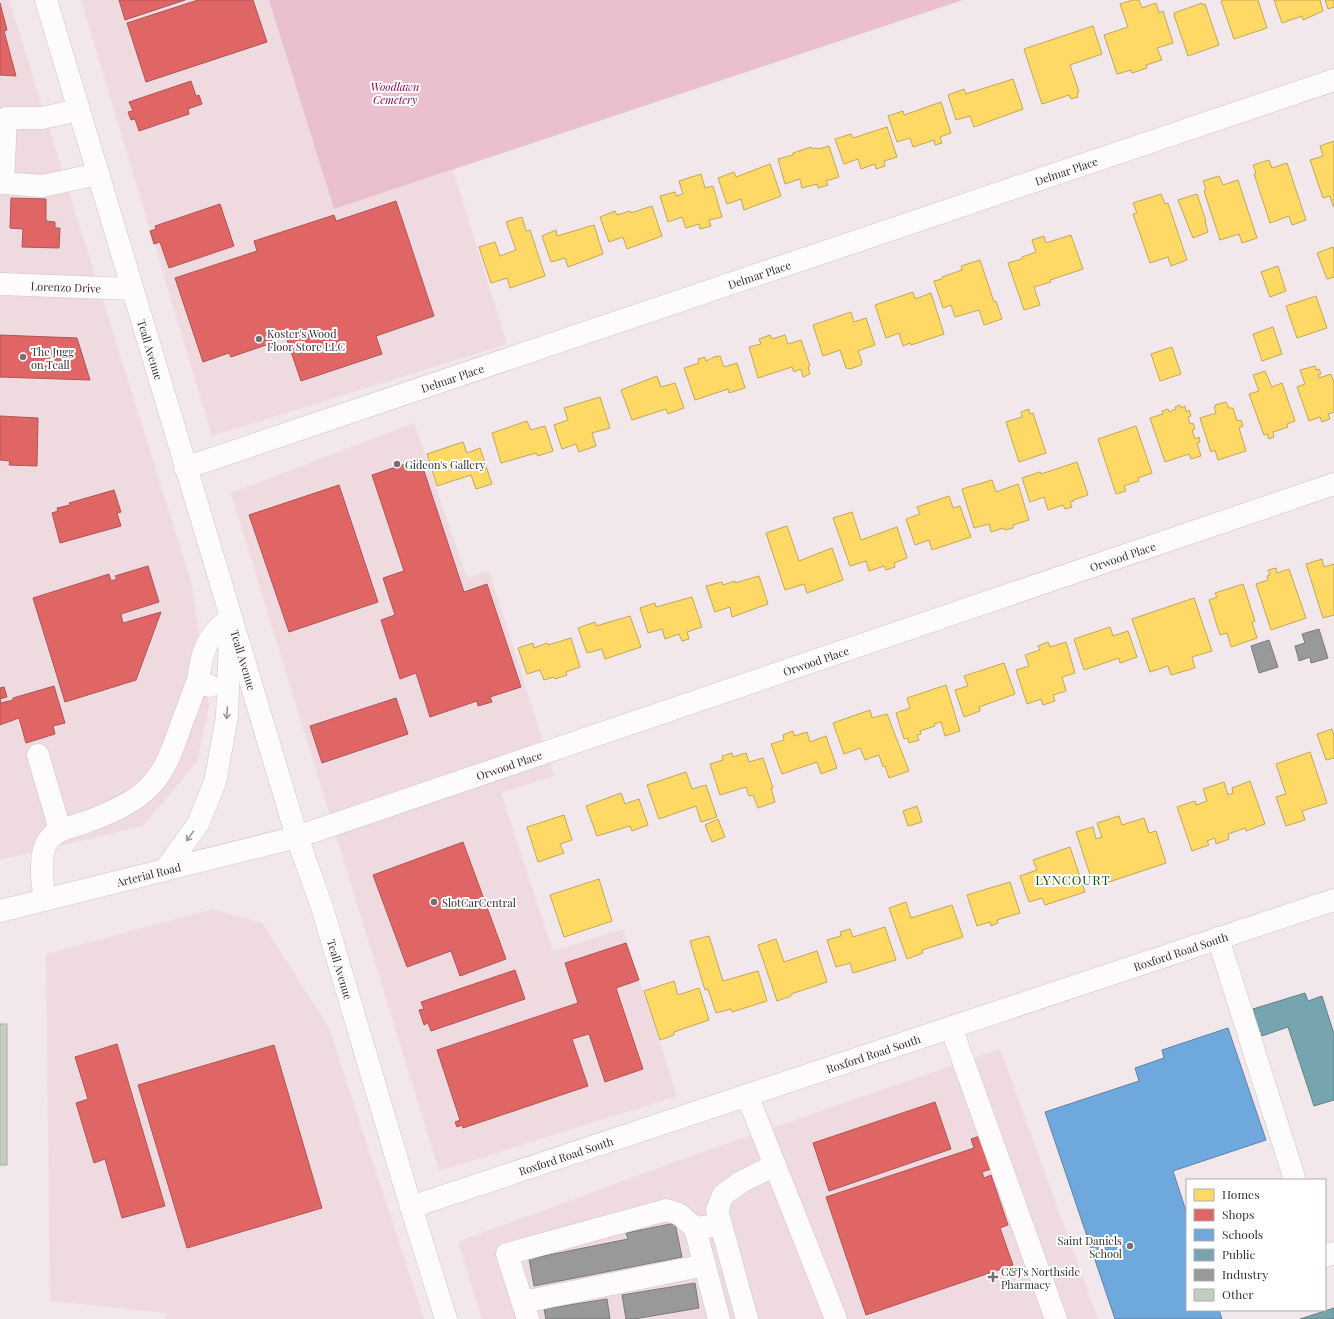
<svg xmlns="http://www.w3.org/2000/svg" width="1334" height="1319" viewBox="0 0 1334 1319" font-family="'Playfair Display',serif">
<style>
.built{fill:#efdae0}
.green{fill:#eabfce}
.homes{fill:#ffd966;stroke:#c3a656}
.shops{fill:#e06666;stroke:#ad5556}
.schools{fill:#6fa8dc;stroke:#5e83a9}
.public{fill:#76a5af;stroke:#638189}
.industry{fill:#999;stroke:#7b797a}
.building{fill:#c3cec2;stroke:#b0adac}
.lines{fill:none;stroke-linecap:round;stroke-linejoin:round}
.minor-casing{stroke:#cec5c7;stroke-width:23}
.minor{stroke:#fdfbfc;stroke-width:22}
.oneway{stroke:#9a9496}
.poi-dot{fill:#786f72;stroke:#fff;stroke-width:1.5}
.labels{text-anchor:middle;dominant-baseline:central;stroke-width:4;stroke-linejoin:round;paint-order:stroke}
.park-label{font-size:11px;font-style:italic;fill:#7f0048;stroke:#fff}
.street-label{font-size:11px;fill:#362e31;stroke:#fff}
.poi-label{font-size:11px;fill:#362e31;stroke:#fff;text-anchor:start}
.quarter-label{font-size:13px;letter-spacing:1px;fill:#0f5021;stroke:#fff}
</style>
<rect width="100%" height="100%" fill="#f2e7ea"/>
<path class="built" d="M0,0h9l183,585 17,121 -12,56 -54,64 -143,34z
M81,0h188l65,209 119,-39 54,174 -295,92z
M414,423l53,155 22,-7 65,205 -53,17 52,158 70,-22 54,167 -238,75 -208,-678z
M213,909l49,14 67,105 95,291h-258l1,-6 -117,-12 -4,-347z
M1000,1049l98,270h-616l-24,-77 236,-87z"/>
<path class="green" d="M269,0h694l-629,209z"/>
<path class="homes" d="M1133,0h6l3,8 14,-5 3,10 4,-2 10,32 -16,5 5,12 -16,5 1,3 -15,5 -1,-3 -14,4 -13,-39 24,-8 -8,-23z
M1224,0h34l9,28 -33,11 -13,-38z
M1274,0h46l3,11 -20,9 -1,-4 -20,7z
M1325,0h9v7l-6,2z
M1202,3l1,2 2,-1 14,41 -31,11 -14,-41h1l-1,-2z
M1093,26l9,28 -32,11 9,27 -2,1 1,4 -7,2 -2,-4 -27,9 -18,-55z
M1013,79l10,30 -49,18 -4,-11 -14,4 -8,-25 16,-6 2,5z
M941,102l10,31 -11,4 2,6 -7,2 -1,-5 -21,7 -3,-9 -13,4 -9,-26 15,-5 1,4z
M887,127l10,30 -13,4 1,5 -9,3 -1,-5 -14,5 -3,-10 -14,5 -9,-25 16,-5 2,4z
M1334,141v65h-1l-3,-10 -7,2 -13,-38 13,-4 -3,-10z
M829,146l10,31 -13,4 2,4 -10,3 -1,-4 -15,4 -2,-9 -15,5 -7,-25 15,-4v-2l18,-6 1,2 4,-1 2,1z
M1269,160l3,8 15,-5 19,57 -14,5 -3,-9 -19,7 -16,-49 2,-1 -3,-8z
M770,164l11,32 -37,14 -3,-11 -14,5 -9,-26 16,-6 2,5z
M701,174l4,14 8,-2 9,31 -13,3 2,6 -11,3 -1,-5 -13,4 -4,-11 -14,5 -8,-26 15,-4 1,4 7,-2 -4,-13z
M1219,176l4,9 15,-5 19,58 -15,5 -3,-9 -19,6 -16,-49 2,-1 -3,-9z
M1161,194l4,10 3,-1 19,57 -16,6 -3,-9 -18,6 -17,-49 4,-1 -4,-10z
M1197,194l9,27h-1l3,11 -15,6 -15,-38z
M652,206l10,30 -35,13 -4,-12 -14,5 -9,-25 15,-6 2,4 13,-4 1,2z
M522,217l4,14 4,-1 15,46 -35,12 -3,-10 -16,5 -12,-36 16,-5 5,14 16,-6 -10,-28z
M594,225l9,29 -35,13 -3,-9 -14,4 -9,-26 14,-6 1,6z
M1071,235l12,34 -33,11 1,2 -17,5 6,18 -16,5 -16,-47 14,-4v-2l14,-5 -4,-12 12,-4 2,7z
M1333,247l1,4v26l-7,2 -10,-26z
M980,260l14,42 2,-1 6,18 -18,6 -5,-15 -24,7 -4,-12 -8,3 -9,-27 8,-2v-2l20,-7 -1,-4z
M1278,266l8,25 -16,6 -9,-25z
M913,292l2,7 16,-6 13,41 -33,11 -1,-2 -7,3 -4,-13 -13,5 -11,-33z
M1316,296l11,32 -30,10 -11,-32z
M851,312l3,10 12,-4 9,27 -17,6 4,11 -1,3 -11,4 -4,-1 -6,-18 -17,6 -10,-31z
M1273,327l9,27 -20,7 -9,-27z
M770,335l2,4 13,-4 3,9 13,-4 9,26 -2,1 2,7 -7,3 -2,-8 -7,3 -2,-5 -34,11 -9,-31 12,-3 -2,-5z
M1172,347l9,27 -21,7 -9,-27z
M716,356v1l4,-1 4,11 13,-4 8,25 -16,5 -1,-4 -33,11 -11,-32 15,-5 -1,-4 7,-2 1,4z
M1315,366l1,4 3,-1 2,5 -3,1 1,3 12,-4 3,9v29l-6,2 2,5 -8,3 -2,-5 -11,4 -12,-34 8,-3 -5,-14z
M1265,371l7,16 10,-4 13,38 -8,3 1,3 -15,5 1,5 -5,2 -2,-5 -3,1 -15,-41 10,-3 -6,-16z
M657,376l4,11 14,-4 9,25 -16,6 -2,-5 -34,11 -11,-30z
M600,397l10,31 -18,5 4,13 -17,6 -3,-8 -14,5 -8,-24 14,-5 -4,-12z
M1226,402l3,6h4l4,13 4,-1 2,6 -4,2 7,23 -28,9 -3,-10 -4,2 -11,-34 16,-5 -2,-6 2,-1 -1,-1z
M1180,405l1,3 4,-2 1,6 3,-2 2,6 -3,1 2,7 3,-1 2,6 -3,1 3,9 4,-2 1,5 -3,1 4,13 -10,3 -2,-5 -24,8 -15,-44 13,-4 -1,-3 6,-2 1,3 7,-3 -1,-2z
M1029,409l1,5 3,-1 13,40 -27,9 -13,-40 16,-5 -1,-5z
M527,421l4,9 14,-4 8,25 -15,5 -2,-3 -35,10 -9,-30z
M1136,426l16,47 -14,5 1,3 -15,5 2,5 -10,3 -18,-55z
M463,442l4,11 13,-5 12,36 -16,5 -5,-14 -34,11 -10,-32z
M1077,462l11,33 -15,5 1,1 -4,1 2,5 -7,2 -2,-4 -15,5 -4,-13 -14,5 -8,-24 18,-6 1,2z
M992,480l4,12 22,-8 11,36 -16,5v3l-8,2 -1,-2 -13,4 -2,-8 -15,4 -12,-39z
M949,496l4,12 7,-2 11,31 -39,13 -3,-10 -14,5 -9,-26 14,-5 -3,-7z
M852,512l9,28 36,-13 10,31 -13,5 1,4 -9,3 -2,-4 -15,5 -3,-10 -16,5 -17,-48z
M787,526l12,35 33,-13 11,32 -36,13 -3,-9 -19,6 -19,-57z
M1322,559l2,8 10,-3v51l-11,3 -17,-54z
M1276,568l1,5 12,-4 17,49 -35,12 -15,-46 12,-4 -1,-4 3,-1 -2,-5z
M759,576l9,28 -36,13 -2,-10 -15,5 -9,-26 16,-4 1,3 12,-4v2z
M1243,584l12,37 -3,1 5,16 -26,9 -4,-14 -7,2 -11,-35 8,-3 -2,-4z
M692,597l10,30 -15,5 2,7 -7,2 -3,-7 -14,5 -3,-10 -14,4 -8,-25 15,-5 1,4z
M1194,598l18,53 -20,6 3,11 -24,7 -3,-9 -18,6 -18,-53z
M630,616l11,31 -36,12 -3,-10 -15,4 -9,-25 17,-6 1,4z
M1110,627l3,9 15,-5 9,26 -17,6 -1,-5 -35,12 -10,-31z
M571,638l9,29 -14,5 1,3 -12,4 -1,-2 -10,3 -4,-10 -13,4 -9,-26 15,-5 1,5 13,-5 1,2z
M1048,642l2,5 16,-5 9,31 -13,4 4,14 -13,4 2,6 -12,4 -2,-6 -14,5 -11,-34 13,-4 -4,-11 15,-5 -2,-4z
M1004,663l11,31 -36,13 1,4 -16,6 -9,-27 13,-4 -4,-10z
M946,685l14,46 -15,5 -4,-14 -7,2 1,2 -15,5 1,3 -4,1 2,5 -10,3 -1,-5 -4,1 -8,-26 14,-5 -3,-10z
M870,710l2,8 15,-4 22,57 -20,7 -4,-12 -2,1 -4,-12 -14,5 -5,-12 -16,6 -11,-31z
M1332,729l2,7v22l-8,2 -9,-26z
M793,731l1,5 13,-4 3,10 16,-6 11,32 -16,6 -4,-12 -35,12 -11,-30 13,-4 -1,-5z
M1310,752l17,51 -25,8 3,9 -19,6 -10,-29 10,-3 -10,-30z
M732,753l1,4 13,-4 3,9 14,-4 10,30h-2l4,14 -17,6 -5,-13 -4,1 -3,-9 -26,8 -10,-31 13,-4 -1,-4z
M686,772l6,17 14,-4 11,32 -16,5 -5,-16 -37,13 -12,-34z
M1250,781l15,43 -19,7 -1,-3 -17,6 1,5 -13,5 -1,-6 -8,3 2,4 -17,6 -15,-44 18,-6 1,4 11,-4 -4,-12 21,-7 4,13 5,-2 -1,-5z
M621,793l4,11 14,-5 9,26 -16,6 -2,-5 -33,10 -11,-30z
M917,806l5,16 -14,4 -5,-15z
M564,815l8,25 -12,4 4,9 -26,9 -11,-35z
M1119,816l3,9 22,-7 5,15 7,-2 10,32 -72,24 -18,-55 17,-5 3,12 6,-2 -5,-14z
M718,819l7,18 -13,5 -7,-17z
M1070,847l15,45 -40,13 -3,-7 -13,4 -9,-26 17,-6 -4,-10z
M599,879l13,42 -48,16 -14,-42z
M1010,882l10,31 -23,7 1,3 -7,3 -1,-4 -13,4 -10,-31z
M906,902l5,16 41,-13 11,32 -41,13 1,3 -16,6 -18,-51z
M885,927l11,33 -43,13 -3,-10 -14,4 -9,-27 14,-4 -1,-4 10,-3 3,8z
M709,936l14,45 35,-10 9,30 -35,11 -1,-3 -15,4 -8,-24 -3,1 -15,-49z
M776,939l8,23 33,-11 10,31 -36,12v2l-14,5 -19,-56z
M674,981l4,14 21,-7 10,32 -35,12v3l-14,5 -16,-49z"/>
<path class="shops" d="M119,0h66l-60,20z
M198,0h55l14,42 -121,40 -19,-59z
M0,3l7,27 -3,1 12,45 -16,-1z
M191,81l5,15 3,-1 3,9 -14,5 1,5 -50,17 -4,-12 -4,1 -3,-8 5,-1 -4,-9z
M11,198l35,1v22l9,1v6h5l-1,20 -37,-1 1,-18 -13,-1z
M396,201l38,115 -58,20 6,18 -81,27 -16,-47 -14,4 1,5 -41,14 -2,-4 -26,9 -28,-84 82,-27 -3,-10 80,-26 2,6z
M220,204l14,42 -65,22 -9,-26 -6,2 -4,-13 6,-2 -1,-3z
M0,335l77,3 13,42 -90,-3z
M0,416l38,2 -1,48 -28,-1 1,-4 -10,-1z
M420,459l44,133 23,-8 34,103 -31,10 2,5 -14,4 -1,-5 -47,16 -14,-44 -16,6 -19,-59 14,-5 -12,-37 21,-7 -32,-96z
M339,485l39,117 -89,30 -40,-117z
M114,490l7,22 -4,1 4,13 -61,17 -8,-30 6,-2 -1,-3 13,-3 -1,-2z
M148,566l11,36 -38,12 2,9 38,-11 -25,68 -71,22 -32,-104 76,-24 2,7 6,-2 -2,-3z
M54,686l11,37 -12,3 2,8 -29,9 -7,-25 -19,7v-37l4,-1 3,10 -7,2 1,4 12,-3v-2z
M396,698l12,36 -86,29 -12,-37z
M463,842l43,117 -46,17 -9,-25 -44,16 -34,-92z
M626,943l13,37 -23,8 27,81 -38,13 -16,-48 -17,5 16,47 -125,42 -1,-3 -5,2 -2,-5 5,-2 -23,-70 141,-47 -13,-40z
M515,970l10,29 -94,32 -3,-8 -4,2 -5,-15 5,-1 -3,-7z
M117,1044l48,162 -43,12 -17,-59 -11,4 -18,-60 12,-4 -13,-42z
M274,1045l48,163 -135,40 -49,-163z
M935,1102l16,47 -122,42 -16,-48z
M980,1136l11,33 -9,3 2,6 7,-3 17,50 -8,3 13,37 -147,50 -40,-118 148,-49 -3,-9z"/>
<path class="schools" d="M1228,1028l38,112 -93,31 14,43v96h32l3,9h-107l-70,-207 94,-31 -4,-13 29,-10 -2,-8z"/>
<path class="public" d="M1305,993l3,8 14,-5 12,38v66l-20,6 -26,-79 -26,9 -1,-5 -6,2 -6,-18 6,-2 -2,-4z
M1334,1308v11h-34z"/>
<path class="industry" d="M1319,629l9,29 -17,5 -1,-6 -11,4 -4,-15 10,-3 -3,-9z
M1269,640l9,27 -19,6 -8,-27z
M675,1223l7,34 -148,29 -5,-27 99,-20 -2,-6z
M695,1283l4,25 -65,11h-8l-4,-24z
M607,1299l3,20h-64l-2,-10z"/>
<path class="building" d="M0,1024h7v141h-7z"/>
<g class="lines">
<defs>
<g id="minor">
<path id="s1" d="M46,0l251,837 25,70 89,300 35,112"/>
<path d="M78,110l-36,8h-36l-3,65 39,3 56,-12"/>
<path id="s2" d="M0,284l132,5"/>
<path id="s3" d="M185,468l1149,-388"/>
<path d="M210,686l-7,-2 -5,-4c4,-29 8,-44 33,-62"/>
<path d="M38,755l22,75"/>
<path d="M165,870l33,-46 17,-42 12,-65 3,-82"/>
<path d="M45,900c-3,-17 -7,-49 5,-62 9,-10 24,-11 36,-16 22,-8 49,-19 65,-37 17,-18 24,-43 32,-65 5,-13 10,-27 15,-40"/>
<path id="s4" d="M0,911l297,-74 1037,-353"/>
<path d="M1218,938l77,242"/>
<path d="M951,1027l105,292"/>
<path d="M747,1095l89,224"/>
<path id="s5" d="M411,1207l923,-307"/>
<path d="M695,1228l24,91"/>
<path d="M1325,1256l9,-3"/>
<path d="M523,1302l182,-37"/>
<path d="M528,1319l-21,-65 159,-44 13,4 16,14 26,-3"/>
<path d="M747,1319l-30,-109 6,-15 18,-13 34,-17"/>
</g>
</defs>
<use href="#minor" class="minor-casing"/>
<use href="#minor" class="minor"/>
</g>
<defs><path id="oneway-shaft" d="M-6 0H5M1.5-3L5.5 0L1.5 3" fill="none" stroke-width="1.6" stroke-linecap="round" stroke-linejoin="round"/></defs>
<g class="oneway">
<use href="#oneway-shaft" transform="translate(227 713) rotate(94)"/>
<use href="#oneway-shaft" transform="translate(190 836) rotate(125)"/>
</g>
<g class="poi-dot">
<circle cx="259" cy="339" r="4"/>
<circle cx="23" cy="357" r="4"/>
<circle cx="397" cy="464" r="4"/>
<circle cx="434" cy="902" r="4"/>
<circle cx="1130" cy="1246" r="4"/>
<path d="M991 1271h4v4h4v4h-4v4h-4v-4h-4v-4h4z"/>
</g>
<g class="labels">
<g class="park-label">
<text x="395" y="86">Woodlawn<tspan x="395" dy="13">Cemetery</tspan></text>
</g>
<g class="street-label">
<text stroke="none"><textPath href="#s3" startOffset="930">Delmar Place</textPath></text>
<text stroke="none"><textPath href="#s3" startOffset="606">Delmar Place</textPath></text>
<text stroke="none"><textPath href="#s2" startOffset="66">Lorenzo Drive</textPath></text>
<text stroke="none"><textPath href="#s1" startOffset="365">Teall Avenue</textPath></text>
<text stroke="none"><textPath href="#s3" startOffset="282">Delmar Place</textPath></text>
<text stroke="none"><textPath href="#s4" startOffset="1178">Orwood Place</textPath></text>
<text stroke="none"><textPath href="#s1" startOffset="689">Teall Avenue</textPath></text>
<text stroke="none"><textPath href="#s4" startOffset="854">Orwood Place</textPath></text>
<text stroke="none"><textPath href="#s4" startOffset="530">Orwood Place</textPath></text>
<text stroke="none"><textPath href="#s4" startOffset="153">Arterial Road</textPath></text>
<text stroke="none"><textPath href="#s5" startOffset="811">Roxford Road South</textPath></text>
<text stroke="none"><textPath href="#s1" startOffset="1013">Teall Avenue</textPath></text>
<text stroke="none"><textPath href="#s5" startOffset="487">Roxford Road South</textPath></text>
<text stroke="none"><textPath href="#s5" startOffset="163">Roxford Road South</textPath></text>
</g>
<g class="poi-label">
<text x="267" y="333">Koster's Wood<tspan x="267" dy="13">Floor Store LLC</tspan></text>
<text x="31" y="351">The Jugg<tspan x="31" dy="13">on Teall</tspan></text>
<text x="405" y="464">Gideon's Gallery</text>
<text x="442" y="902">SlotCarCentral</text>
<text x="1122" y="1240" text-anchor="end">Saint Daniels<tspan x="1122" dy="13">School</tspan></text>
<text x="1001" y="1271">C&amp;J's Northside<tspan x="1001" dy="13">Pharmacy</tspan></text>
</g>
<g class="quarter-label">
<text x="1073" y="879">LYNCOURT</text>
</g>
</g>
<rect x="1186" y="1179" width="140" height="132" fill="#ffffff" stroke="#afabad"/>
<rect x="1194" y="1189" width="20" height="12" fill="#ffd966" stroke="#afabad"/>
<text x="1222" y="1199" font-size="12" fill="#362e31">Homes</text>
<rect x="1194" y="1209" width="20" height="12" fill="#e06666" stroke="#afabad"/>
<text x="1222" y="1219" font-size="12" fill="#362e31">Shops</text>
<rect x="1194" y="1229" width="20" height="12" fill="#6fa8dc" stroke="#afabad"/>
<text x="1222" y="1239" font-size="12" fill="#362e31">Schools</text>
<rect x="1194" y="1249" width="20" height="12" fill="#76a5af" stroke="#afabad"/>
<text x="1222" y="1259" font-size="12" fill="#362e31">Public</text>
<rect x="1194" y="1269" width="20" height="12" fill="#999999" stroke="#afabad"/>
<text x="1222" y="1279" font-size="12" fill="#362e31">Industry</text>
<rect x="1194" y="1289" width="20" height="12" fill="#c3cec2" stroke="#afabad"/>
<text x="1222" y="1299" font-size="12" fill="#362e31">Other</text>
</svg>
